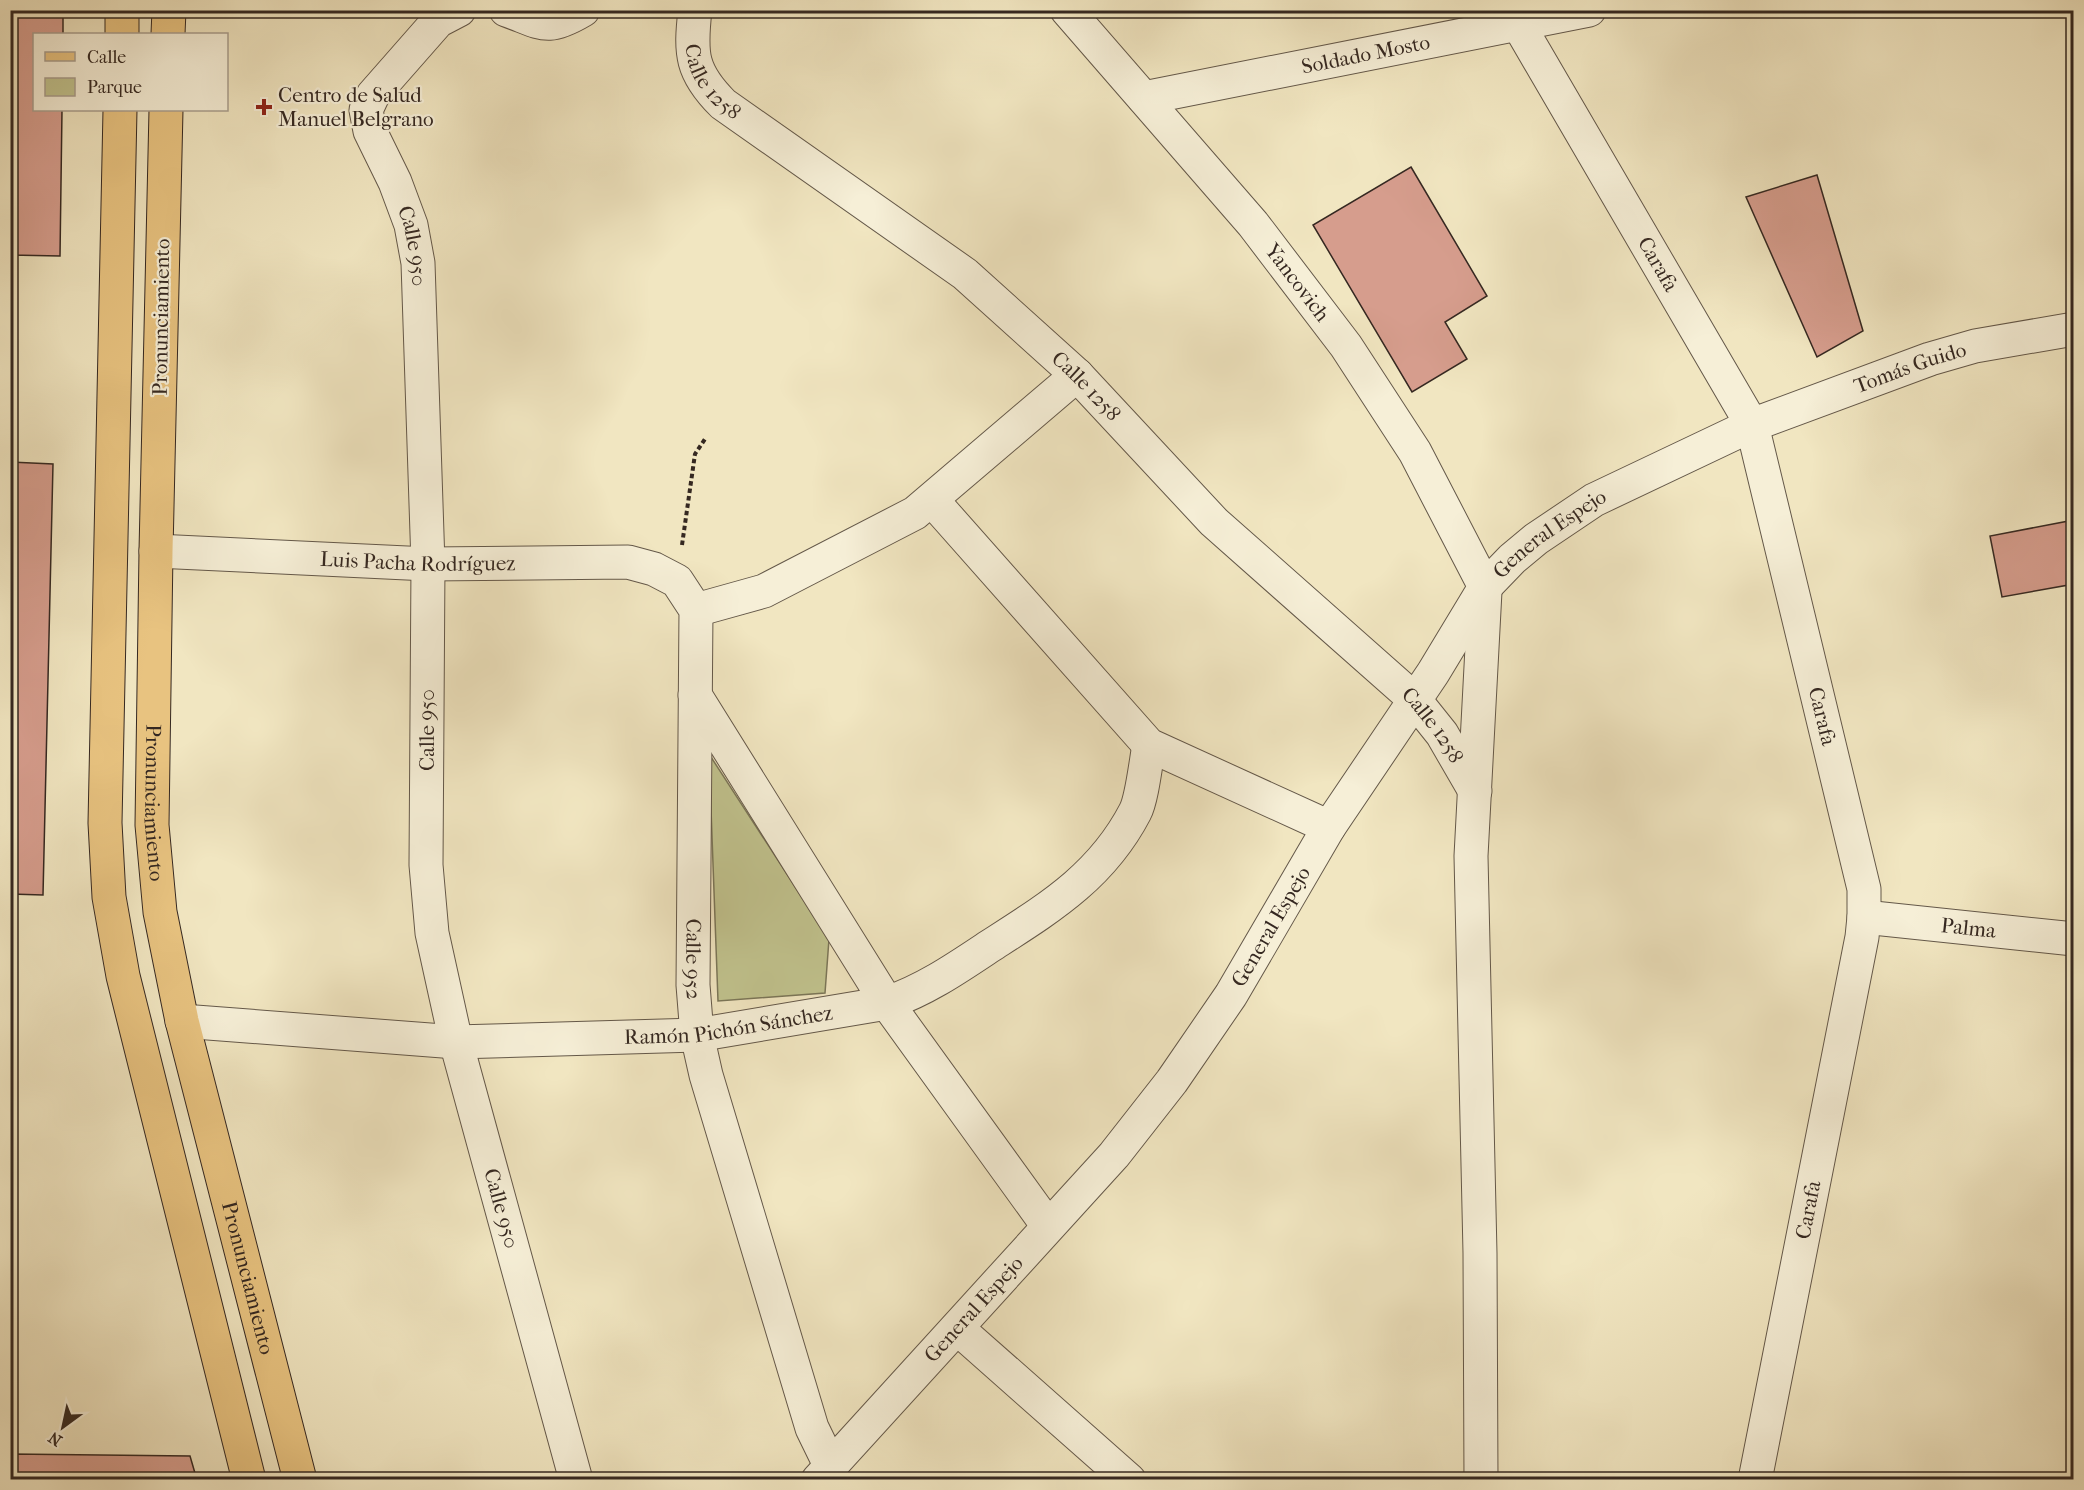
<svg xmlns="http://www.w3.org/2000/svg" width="2084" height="1490" viewBox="0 0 2084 1490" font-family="'IM FELL French Canon',serif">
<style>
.green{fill:#c1c38e;stroke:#7b7658;stroke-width:1.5}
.building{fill:#d69d8d;stroke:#352821;stroke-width:1.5}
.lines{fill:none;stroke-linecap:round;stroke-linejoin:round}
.minor-casing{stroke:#645849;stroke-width:35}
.major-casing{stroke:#352821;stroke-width:35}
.path{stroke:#352821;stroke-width:4;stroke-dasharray:4.5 3;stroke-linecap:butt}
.minor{stroke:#f6efd7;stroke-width:33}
.major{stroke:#e8c380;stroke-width:33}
.poi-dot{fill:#8f2418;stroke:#f6efd7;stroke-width:2}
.labels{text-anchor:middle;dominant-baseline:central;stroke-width:4.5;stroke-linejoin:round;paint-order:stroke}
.street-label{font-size:21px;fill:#352821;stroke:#f6efd7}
.poi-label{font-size:21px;fill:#352821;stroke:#f6efd7;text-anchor:start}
</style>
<rect width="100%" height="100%" fill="#f1e6c1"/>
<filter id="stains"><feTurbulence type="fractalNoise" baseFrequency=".00333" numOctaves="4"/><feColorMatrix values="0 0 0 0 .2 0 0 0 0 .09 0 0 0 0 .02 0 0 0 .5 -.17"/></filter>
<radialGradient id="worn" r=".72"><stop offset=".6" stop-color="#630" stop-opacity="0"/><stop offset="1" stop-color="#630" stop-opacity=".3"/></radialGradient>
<path class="green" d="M709,754l120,185 -4,54 -107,8z"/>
<path class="building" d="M10,10h53v24h-29v76h28l-2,146 -50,-1z
M1411,167l76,129 -42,26 22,37 -55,33 -99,-167z
M1817,175l46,156 -46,26 -71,-160z
M10,462l43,2 -10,431 -33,-1z
M2074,520v64l-72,13 -12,-61z
M10,1454l180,2 7,24h-187z"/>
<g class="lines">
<defs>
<g id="minor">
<path id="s1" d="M459,10l-21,11 -65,74 -7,15 4,21 25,51 16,43 7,38 10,301 -2,301 6,68 24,109 120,438"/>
<path d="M506,10c37,13 40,22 77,0"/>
<path id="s2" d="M695,10c-5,44 -4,62 28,94l242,170 112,101 137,147 200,177 28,35 33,57"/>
<path id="s3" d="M1067,10l186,214 93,122 69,106 70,135"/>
<path id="s4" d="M1510,10l242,415 112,464v28l-2,20 -107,543"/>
<path id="s5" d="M1144,98l445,-88"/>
<path d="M932,500l217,245 180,82"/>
<path id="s6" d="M156,551l272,13 200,-2 26,7 23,12 19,29 -3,375 4,50 9,40 106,353 19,39"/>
<path d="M696,610l68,-19 151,-78 162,-138"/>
<path d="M695,695l192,308 161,223"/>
<path id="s7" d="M1864,917l210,22"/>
<path id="s8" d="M182,1021l274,21 241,-7 190,-32c38,-13 70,-35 103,-57 59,-38 111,-69 145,-134 7,-13 11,-51 14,-67"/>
<path d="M957,1328l172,152"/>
<path id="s9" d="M818,1480l296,-325 58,-74 59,-86 98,-168 104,-154 52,-86 27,-28 24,-20 58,-39 158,-75 178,-66 45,-13 99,-17"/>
<path d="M1481,1480l-1,-227 -9,-397 14,-265"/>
</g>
<g id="major">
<path d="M122,34v-24"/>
<path d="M168,34l1,-24"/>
<path d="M120,110l-15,713 4,74 14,79 126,504"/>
<path id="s10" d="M166,110l-10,441 -4,274 8,87 22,109 118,459"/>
</g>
</defs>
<use href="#minor" class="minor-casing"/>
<use href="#major" class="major-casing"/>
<path class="path" d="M682,545l13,-91 10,-15"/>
<use href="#minor" class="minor"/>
<use href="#major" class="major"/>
</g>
<path class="poi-dot" d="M261 98h6v6h6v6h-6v6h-6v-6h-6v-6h6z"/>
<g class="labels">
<g class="street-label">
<text stroke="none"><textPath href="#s5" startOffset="226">Soldado Mosto</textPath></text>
<text stroke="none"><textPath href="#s2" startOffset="78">Calle 1258</textPath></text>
<text stroke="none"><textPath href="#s1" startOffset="284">Calle 950</textPath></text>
<text stroke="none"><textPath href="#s4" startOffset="294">Carafa</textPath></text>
<text stroke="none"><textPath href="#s3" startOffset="357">Yancovich</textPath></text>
<text transform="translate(161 317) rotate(-89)">Pronunciamiento</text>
<text stroke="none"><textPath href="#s9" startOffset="1602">Tomás Guido</textPath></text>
<text stroke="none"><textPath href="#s2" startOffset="564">Calle 1258</textPath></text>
<text stroke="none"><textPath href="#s9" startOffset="1203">General Espejo</textPath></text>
<text stroke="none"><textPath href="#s6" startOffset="262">Luis Pacha Rodríguez</textPath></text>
<text stroke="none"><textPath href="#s4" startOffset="780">Carafa</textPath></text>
<text stroke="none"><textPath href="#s2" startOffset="1050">Calle 1258</textPath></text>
<text transform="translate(427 730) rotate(-90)">Calle 950</text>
<text stroke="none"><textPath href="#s10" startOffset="693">Pronunciamiento</textPath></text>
<text stroke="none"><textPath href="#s9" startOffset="717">General Espejo</textPath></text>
<text stroke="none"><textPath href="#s7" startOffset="105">Palma</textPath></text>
<text stroke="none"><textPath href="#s6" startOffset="909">Calle 952</textPath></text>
<text stroke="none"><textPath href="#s8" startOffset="548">Ramón Pichón Sánchez</textPath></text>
<text stroke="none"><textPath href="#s1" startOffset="1256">Calle 950</textPath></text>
<text transform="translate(1808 1210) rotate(-79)">Carafa</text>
<text stroke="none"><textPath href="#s10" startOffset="1179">Pronunciamiento</textPath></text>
<text stroke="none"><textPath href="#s9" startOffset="231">General Espejo</textPath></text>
</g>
<g class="poi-label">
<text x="278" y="95">Centro de Salud<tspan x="278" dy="24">Manuel Belgrano</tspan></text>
</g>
</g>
<rect width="2084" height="1490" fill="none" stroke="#f1e6c1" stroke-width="36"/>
<rect x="12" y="12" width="2060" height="1466" fill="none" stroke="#352821" stroke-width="3"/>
<rect x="18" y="18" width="2048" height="1454" fill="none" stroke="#352821" stroke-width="1.5"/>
<rect x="33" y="33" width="195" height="78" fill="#f6efd7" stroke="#a99f8e" stroke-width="1.5"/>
<rect x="45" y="52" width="30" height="9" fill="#e8c380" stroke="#a99f8e" stroke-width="1.5"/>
<text x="87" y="63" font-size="18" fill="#352821">Calle</text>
<rect x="45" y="78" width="30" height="18" fill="#c1c38e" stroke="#a99f8e" stroke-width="1.5"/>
<text x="87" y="93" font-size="18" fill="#352821">Parque</text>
<g transform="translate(63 1427) rotate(213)" stroke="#f6efd7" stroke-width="4.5" paint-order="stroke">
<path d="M0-4.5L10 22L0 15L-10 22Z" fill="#352821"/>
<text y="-9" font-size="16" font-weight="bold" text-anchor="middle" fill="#352821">N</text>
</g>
<rect width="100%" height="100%" filter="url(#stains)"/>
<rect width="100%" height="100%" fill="url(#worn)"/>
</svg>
